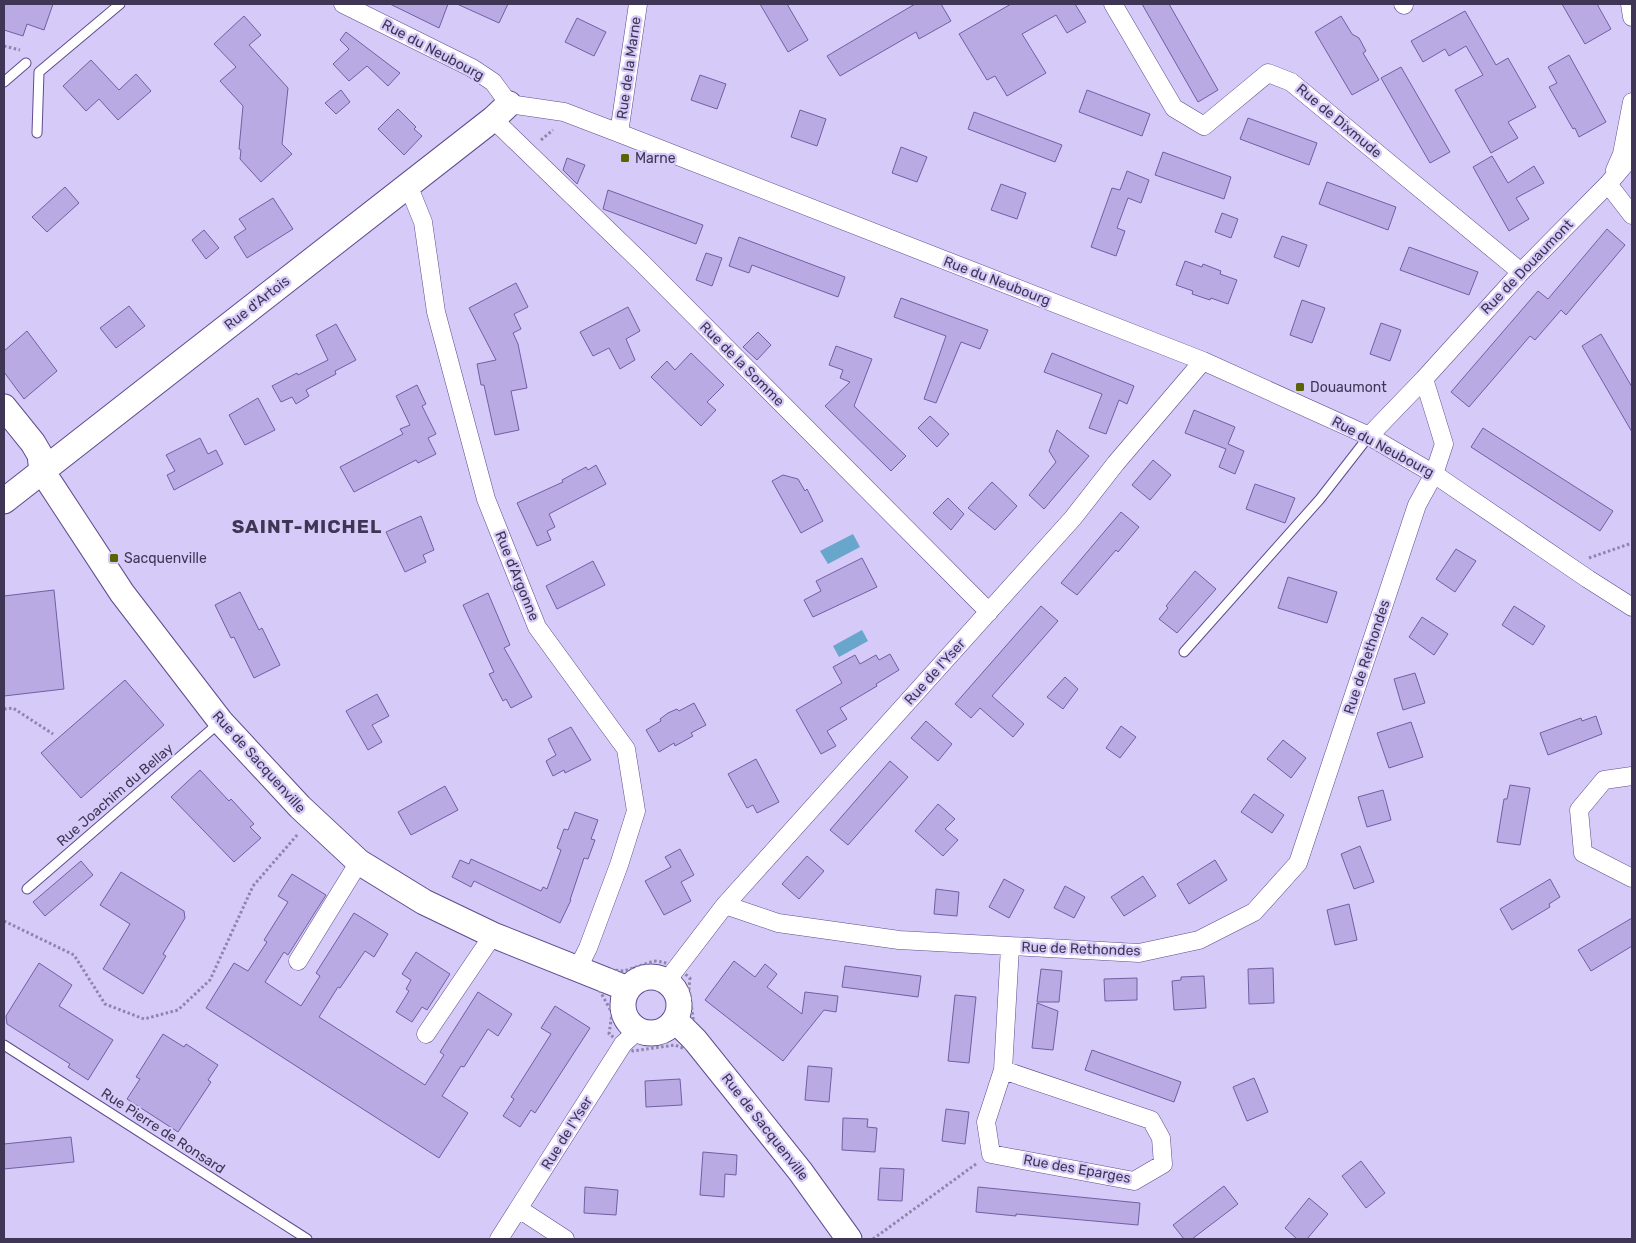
<svg xmlns="http://www.w3.org/2000/svg" width="1636" height="1243" viewBox="0 0 1636 1243" font-family="Rubik,sans-serif">
<style>
.water{fill:#68a6cc}
.building{fill:#b9aae4;stroke:#735ea3}
.lines{fill:none;stroke-linecap:round;stroke-linejoin:round}
.lane-casing{stroke:#614b8f;stroke-width:11}
.street-casing{stroke:#614b8f;stroke-width:19}
.secondary-casing{stroke:#614b8f;stroke-width:27}
.path{stroke:#8f85ac;stroke-width:3;stroke-dasharray:2.5 2.5;stroke-linecap:butt}
.lane{stroke:#fff;stroke-width:9}
.street{stroke:#fff;stroke-width:18}
.secondary{stroke:#fff;stroke-width:25}
.poi-dot{fill:#5a6404;stroke:#d5caf8;stroke-width:2}
.labels{text-anchor:middle;dominant-baseline:central;stroke-width:4.5;stroke-linejoin:round;paint-order:stroke}
.street-label{font-size:14px;fill:#3f3655;stroke:#d5caf8}
.poi-label{font-size:14px;fill:#3f3655;stroke:#d5caf8;text-anchor:start}
.district-label{font-size:19px;font-weight:bold;letter-spacing:1px;fill:#3f3655;stroke:#d5caf8}
</style>
<rect width="100%" height="100%" fill="#d5caf8"/>
<path class="water" d="M853,534l7,13 -32,17 -8,-13z
M862,630l6,11 -29,16 -6,-11z"/>
<path class="building" d="M4,4h49l-9,26 -17,-6 -4,12 -19,-6z
M390,4h58l-9,24z
M457,4h51l-9,19z
M760,4h27l21,36 -20,12z
M915,4h26l10,17 -32,18 -3,-7 -76,44 -13,-20z
M1011,4h64l11,18 -19,11 -11,-18 -34,19 24,39 -39,23 -12,-20 -8,4 -28,-46z
M1142,4h27l49,86 -20,12z
M1562,4h35l14,25 -26,15z
M1465,11l31,54 12,-7 28,49 -28,15 10,16 -27,15 -36,-63 28,-15 -17,-29 -17,10 -4,-7 -22,13 -12,-21z
M244,16l17,19 -12,10 39,43 -6,56 10,10 -31,28 -21,-23 1,-9 -2,-1 4,-43 -23,-25 16,-14 -22,-23z
M1341,16l11,18 7,4 7,13 -3,2 16,27 -27,15 -37,-63z
M577,18l29,14 -12,24 -29,-14z
M346,32l54,41 -12,13 -21,-20 -18,15 -16,-17 16,-15 -9,-9z
M1569,55l37,67 -27,15 -4,-9 -2,1 -24,-42 8,-4 -9,-16z
M91,60l28,30 17,-16 15,17 -33,29 -19,-21 -13,12 -23,-25z
M1401,67l49,85 -20,11 -49,-85z
M700,75l26,9 -9,25 -26,-9z
M341,90l9,12 -14,12 -11,-11z
M1087,90l63,24 -8,22 -63,-24z
M398,109l18,18 -2,2 8,7 -18,19 -26,-26z
M800,110l26,9 -9,27 -26,-9z
M974,112l88,33 -7,17 -87,-33z
M1248,118l69,25 -8,22 -69,-26z
M901,147l26,10 -10,25 -25,-9z
M1163,152l68,25 -7,22 -69,-24z
M1492,156l16,27 26,-17 10,17 -28,15 13,21 -20,12 -36,-64z
M567,158l18,7 -8,19 -14,-14z
M1127,171l22,9 -8,23 -13,-5 -11,30 8,3 -9,25 -25,-9 21,-59 8,2z
M1327,182l69,25 -8,23 -69,-26z
M1001,184l25,9 -9,26 -26,-9z
M65,187l14,16 -32,29 -15,-15z
M608,190l95,35 -7,19 -93,-35z
M273,198l20,31 -46,29 -13,-21 12,-8 -7,-10z
M1222,213l16,6 -7,19 -16,-6z
M1607,229l18,16 -59,70 -5,-5 -26,30 -5,-4 -61,71 -18,-15 87,-101 10,8z
M204,230l15,18 -13,11 -14,-19z
M1282,236l25,9 -8,22 -25,-10z
M739,237l106,40 -7,20 -86,-32 -3,8 -20,-7z
M1409,247l69,25 -9,23 -69,-25z
M706,253l16,5 -10,28 -16,-6z
M1185,261l17,6 1,-3 18,7 -1,3 17,6 -9,24 -17,-6 -1,2 -18,-6 1,-3 -17,-6z
M516,283l12,24 -14,7 7,15 -8,4 5,11 9,44 -16,3 8,39 -24,5 -11,-50h-3l-4,-21 19,-4 -27,-52z
M901,298l87,32 -8,19 -19,-7 -25,61 -12,-4 22,-63 -52,-19z
M1302,300l23,8 -13,35 -22,-8z
M129,306l16,20 -29,22 -16,-20z
M628,307l12,24 -14,8 9,21 -15,9 -11,-21 -16,8 -13,-24z
M1381,323l20,7 -11,31 -20,-7z
M336,324l20,36 -21,11 1,3 -30,16 3,6 -13,8 -4,-7 -11,5 -9,-16 25,-13 1,2 30,-15 -12,-25z
M27,331l30,40 -33,28 -20,-27v-21z
M758,332l13,13 -14,15 -14,-13z
M1601,334l31,53v45l-50,-86z
M836,346l36,13 -18,47 52,50 -15,15 -66,-65 25,-24 -10,-4 3,-8 -14,-5z
M691,353l33,32 -17,17 9,8 -15,16 -50,-49 16,-16 8,9z
M1052,353l82,33 -7,18 -8,-4 -13,34 -17,-6 13,-34 -58,-22z
M417,385l9,19 -4,2 14,28 -8,4 8,16 -18,9 -2,-3 -62,32 -14,-25 63,-33 -3,-5 10,-4 -14,-29z
M258,398l17,32 -30,15 -16,-30z
M1194,410l41,17 -7,17 16,7 -9,23 -16,-7 7,-18 -41,-16z
M930,416l19,18 -12,13 -19,-19z
M1483,428l130,83 -13,20 -129,-84z
M1057,430l32,26 -45,53 -15,-14 27,-33 -7,-11z
M200,438l8,16 8,-4 7,14 -49,26 -7,-15 8,-4 -9,-16z
M1153,460l18,15 -21,25 -18,-15z
M596,465l10,19 -57,30 6,13 -8,4 4,9 -14,6 -20,-43 46,-21 -1,-2 24,-13 2,3z
M783,475l15,4 7,12 2,-2 16,32 -22,12 -29,-52z
M992,482l25,24 -22,24 -27,-22z
M1255,484l40,14 -10,25 -39,-14z
M948,498l16,16 -13,16 -18,-17z
M1121,512l18,15 -21,25 -2,-2 -39,45 -16,-12z
M421,516l13,34 -11,5 3,7 -21,10 -19,-40z
M1456,549l20,12 -21,31 -19,-13z
M862,558l15,29 -64,30 -9,-17 17,-9 -5,-10z
M593,561l12,24 -48,24 -11,-23z
M1195,571l21,18 -39,44 -18,-14 9,-11 -2,-2z
M1288,577l49,15 -10,31 -49,-15z
M54,590l10,99 -60,7v-100z
M240,592l19,38 3,-2 18,37 -26,13 -20,-41 -3,1 -16,-33z
M488,593l22,52 -6,3 28,49 -21,11 -5,-9 -3,2 -14,-27 5,-2 -31,-67z
M1041,606l17,15 -66,75 32,28 -11,13 -33,-29 -9,10 -16,-14z
M1514,606l31,20 -12,19 -31,-20z
M1422,617l26,17 -14,21 -25,-18z
M890,654l9,16 -23,14 1,2 -37,22 7,11 -20,12 9,15 -15,8 -25,-44 46,-27 -9,-16 22,-12 5,9 16,-9 3,5z
M1415,673l10,30 -22,7 -9,-31z
M1065,677l13,12 -15,20 -16,-12z
M125,680l39,45 -83,73 -40,-45z
M377,694l12,22 -17,9 10,17 -14,8 -22,-39z
M694,703l12,22 -15,8 2,3 -18,10 -1,-3 -15,9 -13,-22 15,-9 -1,-2 8,-6 9,-4 2,2z
M1596,716l6,18 -54,21 -8,-22 41,-15 1,3z
M926,721l26,23 -14,17 -27,-23z
M1411,722l12,35 -34,11 -12,-35z
M1121,726l15,11 -16,21 -14,-10z
M571,727l20,33 -26,13 -1,-3 -11,6 -7,-15 10,-6 -8,-16z
M1283,740l23,18 -15,20 -24,-19z
M756,759l23,43 -22,11 -4,-8 -6,3 -19,-34z
M890,761l18,16 -60,68 -18,-15z
M200,770l29,31 2,-2 23,25 -4,3 11,11 -27,24 -63,-65z
M1510,785l20,3 -10,57 -23,-3 7,-43h3z
M445,786l13,24 -47,25 -13,-23z
M1383,790l8,30 -24,7 -9,-30z
M1254,794l30,21 -12,18 -31,-21z
M938,804l17,15 -10,10 13,11 -15,16 -28,-25z
M575,812l23,8 -7,19 4,1 -7,19 -4,-1 -14,42h1l-11,23 -86,-42 -3,6 -19,-10 8,-17 9,4 2,-5 70,32 2,-4 4,2 14,-39 -4,-2 7,-19 4,1z
M1360,846l14,36 -20,7 -13,-35z
M680,849l14,26 -13,7 10,19 -27,14 -19,-34 26,-14 -6,-10z
M807,856l17,15 -25,28 -17,-15z
M1215,860l12,20 -38,24 -12,-20z
M81,861l12,14 -48,41 -12,-14z
M121,872l63,39 1,7 -22,36 3,2 -23,38 -40,-25 27,-45 -30,-19z
M292,874l34,21 -38,60 -4,-3 -19,30 36,24 19,-30 -4,-3 38,-60 34,21 -14,23 -9,-6 -25,37 -2,-1 -19,30 106,68 19,-30 -4,-3 38,-60 34,22 -14,22 -10,-7 -24,38 -3,-1 -19,30 26,17 -29,45 -233,-150 28,-45 14,8 19,-29 -3,-2 24,-38 -10,-6z
M1143,876l13,20 -32,20 -13,-19z
M1004,879l20,11 -15,28 -20,-11z
M1550,879l10,18 -11,7 1,3 -38,23 -12,-21z
M1065,886l20,11 -11,21 -20,-10z
M936,889l23,3 -2,24 -23,-2z
M1349,904l8,36 -22,5 -8,-35z
M1632,918v28l-41,25 -13,-21z
M416,952l34,22 -23,36 -5,-3 -10,15 -16,-10 13,-21 -3,-2 5,-9 -9,-6z
M734,961l21,16 10,-13 12,10 -10,13 35,27 3,-22 33,4 -2,16 -12,-2 -41,51 -78,-61z
M39,963l33,22 -13,21 54,34 -25,40 -20,-13 2,-3 -63,-40 -1,-8z
M845,966l76,10 -3,21 -76,-10z
M1273,968l1,35 -25,1 -1,-35z
M1041,969l21,2 -3,31h-22z
M1204,976l2,32 -32,2 -2,-29 9,-1v-3z
M1137,978v22l-32,1 -1,-22z
M955,995l21,2 -7,66 -21,-2z
M1037,1003l21,8 -5,39 -21,-2z
M555,1006l35,22 -55,85 -4,-3 -11,17 -17,-11 11,-17 -3,-2 40,-63 -10,-6z
M163,1034l21,13 2,-3 32,21 -10,15 3,2 -33,50 -51,-33 13,-20 -4,-2z
M1092,1050l89,32 -7,20 -89,-32z
M808,1066l24,2 -3,34 -24,-2z
M1254,1078l14,34 -21,9 -14,-34z
M680,1079l2,26 -36,2 -1,-26z
M946,1109l23,3 -4,32 -23,-3z
M843,1118l25,1 -1,8 10,1 -2,24 -33,-2z
M71,1137l3,25 -70,7v-25z
M703,1152l34,3 -1,20 -11,-1 -1,23 -24,-2z
M1361,1161l24,32 -19,15 -24,-32z
M880,1168l24,1 -2,32 -24,-1z
M1224,1186l14,18 -46,35h-8l-11,-14z
M585,1187l33,3 -2,25 -32,-2z
M978,1187l162,16 -2,22 -122,-11v2l-40,-4z
M1309,1198l19,16 -21,25h-10l-12,-11z"/>
<g class="lines">
<defs>
<path id="lane" d="M4,82l22,-19
M37,133l2,-61 81,-68
M1184,652l136,-153 49,-63
M27,889l192,-166
M4,1045l303,194"/>
<path id="street" d="M343,4l129,64 21,14 16,22 55,8 55,21 584,228 166,75 65,38 154,105 44,28
M1113,4l61,104 30,18 64,-53 23,9 230,190
M1403,4l1,1
M1630,4l2,13
M493,119l149,144 347,349
M619,133l19,-129
M1615,170l7,-16 10,-52
M1608,184l24,31
M408,185l15,37 13,90 50,187 51,128 89,122 10,62 -17,54 -31,83 -10,20
M1369,436l55,-57 97,-107 87,-88 24,-28
M1632,776l-28,4 -25,30 4,43 49,25
M725,905l53,18 121,17 240,13 60,-13 55,-28 44,-49 119,-358 17,-31 10,-30 -20,-65
M298,961l61,-99
M666,982l59,-77 348,-387 43,-55 87,-102
M426,1034l67,-99
M1003,1070l-17,52 5,32 143,27 29,-17 -2,-26 -10,-18 -148,-50 7,-123
M519,1209l46,30
M499,1239l124,-195 15,-14"/>
<path id="secondary" d="M4,407l29,36 7,12 2,16 80,122 99,129 79,85 59,55 65,40 69,33 135,54
M4,501l489,-382 16,-15
M623 1005a28 28 0 1 1 56 0a28 28 0 1 1-56 0Z
M673,1022l8,4 14,14 105,131 49,68"/>
</defs>
<use href="#lane" class="lane-casing"/>
<use href="#street" class="street-casing"/>
<use href="#secondary" class="secondary-casing"/>
<path class="path" d="M4,46l16,4
M541,140l12,-10
M1589,558l43,-15
M4,709l9,-1 40,26
M4,921l70,34 31,49 39,15 34,-9 32,-30 43,-94 45,-52
M654,961c15,1 24,7 36,17l-1,10 5,37 8,9 -17,15 -10,-4 -42,6 -24,-17 3,-21 -12,-22 11,-21 13,1z
M873,1239l103,-75"/>
<use href="#lane" class="lane"/>
<use href="#street" class="street"/>
<use href="#secondary" class="secondary"/>
</g>
<g class="poi-dot">
<rect x="620" y="153" width="10" height="10" rx="2.5"/>
<rect x="1295" y="382" width="10" height="10" rx="2.5"/>
<rect x="109" y="553" width="10" height="10" rx="2.5"/>
</g>
<g class="labels">
<g class="street-label">
<text transform="translate(433 50) rotate(28)">Rue du Neubourg</text>
<text transform="translate(629 68) rotate(-82)">Rue de la Marne</text>
<text transform="translate(1339 121) rotate(40)">Rue de Dixmude</text>
<text transform="translate(1527 267) rotate(-46)">Rue de Douaumont</text>
<text transform="translate(997 281) rotate(21)">Rue du Neubourg</text>
<text transform="translate(257 303) rotate(-38)">Rue d'Artois</text>
<text transform="translate(742 364) rotate(45)">Rue de la Somme</text>
<text transform="translate(1383 447) rotate(28)">Rue du Neubourg</text>
<text transform="translate(517 576) rotate(68)">Rue d'Argonne</text>
<text transform="translate(1367 657) rotate(-72)">Rue de Rethondes</text>
<text transform="translate(935 672) rotate(-48)">Rue de l'Yser</text>
<text transform="translate(259 762) rotate(48)">Rue de Sacquenville</text>
<text transform="translate(115 795) rotate(-41)">Rue Joachim du Bellay</text>
<text transform="translate(1081 949) rotate(2)">Rue de Rethondes</text>
<text transform="translate(765 1127) rotate(52)">Rue de Sacquenville</text>
<text transform="translate(163 1131) rotate(33)">Rue Pierre de Ronsard</text>
<text transform="translate(567 1133) rotate(-58)">Rue de l'Yser</text>
<text transform="translate(1077 1169) rotate(10)">Rue des Eparges</text>
</g>
<g class="poi-label">
<text x="635" y="158">Marne</text>
<text x="1310" y="387">Douaumont</text>
<text x="124" y="558">Sacquenville</text>
</g>
<g class="district-label">
<text x="307" y="526">SAINT-MICHEL</text>
</g>
</g>
<rect width="1636" height="1243" fill="none" stroke="#3f3655" stroke-width="10"/>
</svg>
